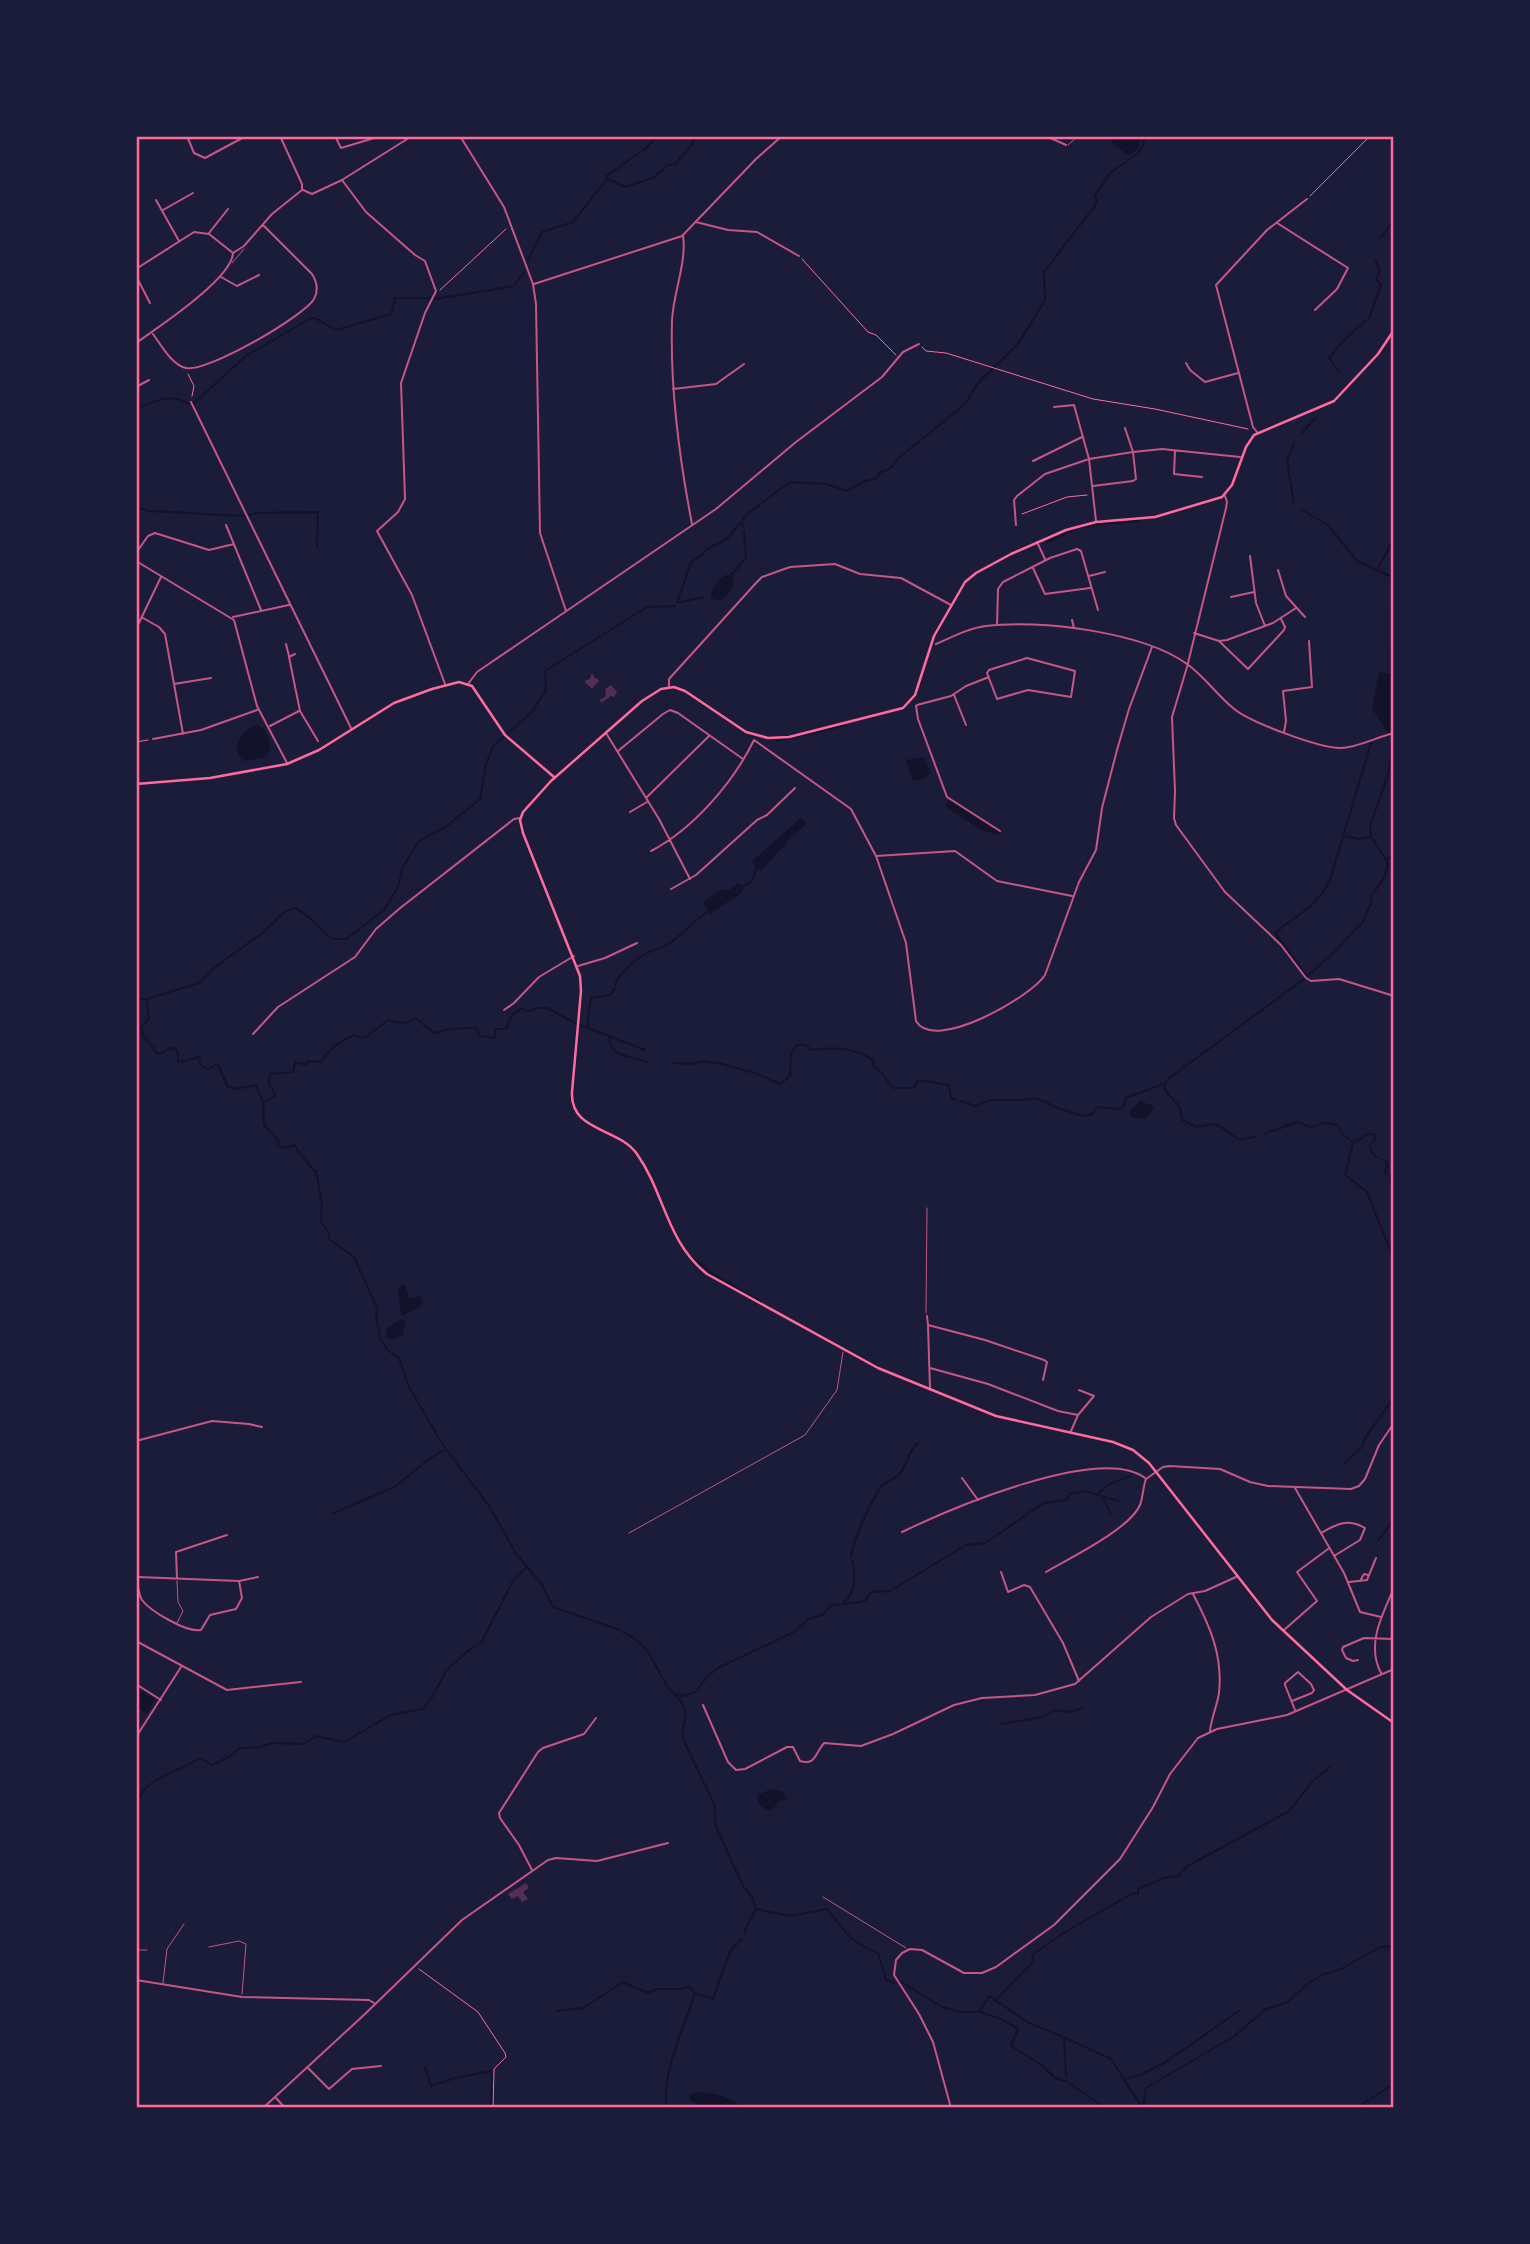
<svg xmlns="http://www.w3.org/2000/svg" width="1530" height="2244" viewBox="0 0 1530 2244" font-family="Mulish,sans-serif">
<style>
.water{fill:#12122b}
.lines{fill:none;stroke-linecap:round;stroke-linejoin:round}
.stream{stroke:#12122b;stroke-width:2}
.building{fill:#542f53}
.path{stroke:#ff6b9d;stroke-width:1}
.service{stroke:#c65784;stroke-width:1}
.minor{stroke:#c65784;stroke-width:2}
.tertiary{stroke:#c65784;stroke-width:2}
.secondary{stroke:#ff6b9d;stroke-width:2.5}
.neatline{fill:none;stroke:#ff6b9d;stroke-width:2.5}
</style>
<rect width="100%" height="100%" fill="#1b1b3a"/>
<path class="water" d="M1110,137h31l-3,12 -6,5 -5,1 -16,-14z
M725,575h6c6,12 -2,19 -10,26l-10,-3c0,-10 6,-17 14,-23z
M1379,672l14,3v57l-5,1 -16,-24z
M256,725c11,4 14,16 14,26l-7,7 -19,3c-15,-13 -3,-30 12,-36z
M924,757l6,16c-4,6 -12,10 -18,6l-6,-19z
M948,800l52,32v3l-17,-4 -38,-25z
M801,818l6,6 -13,10 -33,37 -4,-2 -5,-8z
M738,883l6,4 -3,6 -31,21 -7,-12 19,-13 6,2z
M1140,1101l13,5 1,4 -9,8 -10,1 -5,-4 1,-5z
M1299,1121l13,6c9,-6 16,-6 26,-3l4,9 12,9 13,-9 9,1 1,4 -7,8 8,12 9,2 2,6 -3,6 7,5 -9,-4 2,-11 -14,-7 -3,-9 6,-10 -5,-2 -16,10 -13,-10 -3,-8 -17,-2 -9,5 -13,-6 -42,14 29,-13z
M401,1285h4l4,13h5l5,-3 4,6 -2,5 -18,10 -2,-1 -3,-27z
M401,1319l4,3 -2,13 -9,4 -7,-1 -1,-9z
M138,1689l17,10 -8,14 -10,-5v-17z
M771,1789l11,2 5,8 -8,2 -7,9h-6l-7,-6 -1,-9z
M697,2092c15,0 34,5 45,15h-38l-14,-7v-5z"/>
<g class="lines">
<path class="stream" d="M1128,160c11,-7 16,-10 16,-24
M608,179l17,8 28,-9 15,-13 8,-1c6,-11 16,-15 20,-28
M1381,237l13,-17
M528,260l14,-28 31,-10 34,-43 -1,-3 40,-28 11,-12
M435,299l79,-13 10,-14
M1045,300l-1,-28 53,-69 -2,-7 16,-24 15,-10
M1369,318l12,-33 -5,-6 4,-8 -5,-11
M1339,372l-10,-14 13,-16 24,-22
M136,409c12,-5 28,-13 41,-10 8,2 9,6 17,4l52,-47 65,-38h4l21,12 52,-15 4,-3 3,-14h35
M1301,434l14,-16
M1294,444l-7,17 7,43
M136,507l14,4 94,5
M1302,510l26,15 29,36 19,9
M248,515l10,-2 60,-1 -1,35
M743,527l-2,-5 6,-8 43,-32 37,2 19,7 19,-10 10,-2 6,-7 9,-3 10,-12 65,-53 13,-21 40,-39 26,-42
M1080,528l20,-4 40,-3
M1047,542l29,-13
M699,557l10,-9 18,-9 13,-16
M730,576l16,-18 -2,-27
M677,603l14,-40 6,-5
M678,603l25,-6
M1391,676l1,-99 -15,-7 17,-31
M777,741l69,-16
M1345,836l14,3 12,-2
M1386,859l5,-2 3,-7
M743,886c14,-4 10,-14 14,-20
M1306,975l-31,-42c22,-19 42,-25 55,-53l41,-137
M615,985c3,-10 21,-26 30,-31 9,-5 17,-6 25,-11 14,-10 24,-22 38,-32
M136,999h11l52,-16 16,-16 50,-36 19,-19 11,-4c17,9 23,19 37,31h14l38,-29 13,-21 6,-22 16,-26 28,-15 33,-27 6,-35 7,-18 38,-33 15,-23 -1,-19 102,-64 28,-1
M147,999l2,20 -8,8 2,8 14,18 3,1 10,-6 5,1 3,4v8l4,1 17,-5 1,7 8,6 8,-6 2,1 10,22 7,2 21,-4 7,17 1,23 15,16 -1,5 6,2 11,-3c4,10 13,16 19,26l2,-1 6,35 -1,17 8,11v6l25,18 24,53 -2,5 4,24 8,11 11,8 9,27 22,38 13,22 46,61 24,42
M587,1026l4,-28 19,-3 5,-6
M609,1037c2,22 22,18 38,25
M674,1063l17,1 12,-3 19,3 33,9 25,11 10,-8 1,-23 6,-8h9l5,5c21,-3 43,-3 62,10l1,7 6,4 13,17h21l4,-8 31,5 2,13 5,2
M1164,1084l4,-5 136,-100 25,-22 33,-34 10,-22 -2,-3 15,-22 3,-13 -17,-26 -1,-11 19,-54 3,-36
M1164,1085c4,17 17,13 18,35l14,7 17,-3 8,3 18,13 15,-3
M961,1101l14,5 15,-6h31l15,-2 22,10 25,8 9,-2 6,-7 21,2 5,-3 2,-8 37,-14
M264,1102l12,-7 -7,-11 1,-10 23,-2 2,-10 11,3 2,-4 13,1c6,-12 21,-22 33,-27l9,3 3,-1 22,-17c9,4 21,4 28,-2l18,15c14,-5 28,-5 42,-5l4,8 15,2v-9h11c2,-9 7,-16 16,-21l6,4 8,-4h11l28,15 70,27
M1353,1143l-8,32 22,17 27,68
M1390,1176l2,9
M693,1258l18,15 49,28
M1344,1464l19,-18 2,-8 25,-35 4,-9
M1099,1493c12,-13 17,-10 31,-17
M1102,1496l9,18
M332,1514l64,-28 33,-27 15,-9
M1378,1541l16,-22
M514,1551l28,34 11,22 67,23
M851,1556c2,-15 21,-59 32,-71 6,-6 13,-5 18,-13 7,-10 7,-20 17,-29
M844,1602c12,-9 12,-29 8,-42
M623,1632c28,13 29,30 44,54 5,7 14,13 17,21 5,13 -4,19 -1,32l31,65 2,23 27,59 9,11 4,12
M697,1690l11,-14 10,-8 76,-36 15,-13 13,-4 10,-10 28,-3 6,-2 5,-8 19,-1 76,-46 19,-2 59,-40 22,-3 3,-6 16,-3 33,10
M676,1694l6,2 13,-4
M1001,1724l42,-7 12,-7 16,2 11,-4
M136,1803c11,-27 42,-30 64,-45l12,7 17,-8 11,-9 19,-1 13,-4 32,1 12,-8 28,6 47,-27 32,-6 10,-13 13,-25 23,-21 12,-7 33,-64 12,-11
M756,1909l35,7 36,-7c19,23 22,33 51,44l8,27 8,3
M744,1933l11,-23
M900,1981l42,26 20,5h18l21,7 17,10 -7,17 32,20 12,12 13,4 37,26
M995,2001l39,-40 -2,-6 30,-21 71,-41 5,1v-5l26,-11 14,-2 8,-9 103,-56 23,-29 19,-16
M557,2011l26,-3 40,-26 25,11 9,-4h24l8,-2 6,6 18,6 17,-48 12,-12
M980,2011l9,-15 40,27 35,14 2,39
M1066,2038l45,21 31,48
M425,2067l6,19 24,-8 36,-7 1,10
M1124,2080l18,-6 24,-12 74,-52
M491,2085l1,23
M667,2108c-7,-31 18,-83 28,-115
M1143,2108l3,-20 87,-51 33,-28 22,-7 19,-18 17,-10 17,-5 39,-22 14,-1
M1356,2108l38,-24"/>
</g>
<path class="building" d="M592,673l3,6 2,-1 2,3 -7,8 -8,-8 6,-2z
M611,685l6,7 -3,5 -3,-1 -10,7 -1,-3 6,-4 -1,-7z
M526,1883l3,5 -6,4 5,7 -6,3 -4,-6 -6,3 -4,-5z"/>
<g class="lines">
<path class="path" d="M1310,196l60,-60
M802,259l66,73 8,3 20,20
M440,290l66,-61
M922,347l4,4 20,2 147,46 62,10 93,20
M188,374l6,12 -2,10
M1022,514l45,-17 20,-2
M136,742l12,-2
M419,1969l59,43 27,41 1,4 -12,12 -1,39"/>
<path class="service" d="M1068,145l10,-9
M232,263l12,-14
M926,1313l1,-105
M629,1533l176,-98 32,-45 6,-38
M177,1581l1,21 5,9 -6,12
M823,1897l83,51
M209,1947l30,-6 7,3 -4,50
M136,1950h11
M163,1983l4,-34 17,-25"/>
<path class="minor" d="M187,136l7,17 11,5 41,-22
M280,136l22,48v5
M335,136l6,12 40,-12
M460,136l44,71 29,77 3,20 4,229 26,78
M1046,136l20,9
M342,180l24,32 49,43 10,6 11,30 -11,22 -24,70 4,116 -7,13 -21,19 35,64 33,89
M303,190l9,4 30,-14 70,-44
M156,200l23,41
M163,210l30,-17
M696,222l32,8 29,2 42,24
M1277,223l71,45 -11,21 -22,21
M209,233l19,-24
M683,235c4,28 -10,58 -11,86 -2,68 7,136 20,203
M136,269l58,-37 15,2 24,19
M136,276l14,27
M221,277l16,9 22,-11
M534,284l148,-48 74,-77 26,-23
M153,334c8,11 19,31 33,34 20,5 117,-51 128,-69 5,-9 3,-17 -2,-25l-49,-49
M136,343c21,-15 96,-64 97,-90l11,-7 28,-32 30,-24
M1186,363l4,7 15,12 33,-9
M136,387l13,-7
M673,389l43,-5 28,-20
M191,402l160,326
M1054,407l20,-2 15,54 7,62
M1257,432l-4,-5 -37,-142 51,-55 40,-31
M1175,451l-1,23 28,3
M1033,461l49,-24
M1093,486l40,-5 3,-2 -3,-27 -8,-24
M1225,496l2,6 -1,6 -39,159 -15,50 3,74 -1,27 2,7 49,67 56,53 25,33 5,3 28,-2 55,17
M226,525l35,85
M1016,525l-2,-25 3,-4 28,-22 44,-15 44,-7 29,-3 78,8
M1037,542l8,17
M136,553l12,-17 7,-3 54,17 25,-6
M1250,556l6,47 9,23
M136,561l98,59 23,86 30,57
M1033,568l12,26 45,-6
M1278,570l8,26 19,21
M1089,576l16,-4
M1231,597l23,-5
M233,617l56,-12
M143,618l16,9 6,7 18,100
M1072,620l2,8
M997,624l1,-35 5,-7 47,-24 27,-9 4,2 17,59
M136,629l25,-52
M1194,633l25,8 8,-1 46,-17 23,-15
M1220,642l28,27 36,-39 1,-3 -4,-8
M286,644l3,12
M936,644c16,-7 33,-16 50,-18 53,-7 157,6 201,38 17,12 30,31 46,44 16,14 88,41 109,40 17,-1 35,-11 52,-15
M295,654l-6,3 11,54 18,30
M1027,658l48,13 -4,26 -43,-7 -31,9 -10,-26 2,-3z
M174,684l37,-6
M468,684l9,-12 239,-163 80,-67 86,-65 21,-25 16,-8
M669,686v-7l87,-96 6,-6 28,-10 45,-3 25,10 41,4 50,27
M954,695l12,30
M917,705l34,-9 15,-10 23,-9
M916,706l2,13 29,78 53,34
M270,726l29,-15
M1284,732l2,-11 -3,-30 29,-4 -3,-46
M606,733l53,86 31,60
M153,739l48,-9 56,-20
M754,740l97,69 25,47 30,87 10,78c18,32 115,-24 129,-46l34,-93 17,-32 6,-42 15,-58 12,-41 23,-62
M618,751l45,-37 7,-4 8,3 65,46
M646,798l63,-62
M630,812l17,-10
M651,851c42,-22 82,-68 103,-111
M876,856l79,-5 42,30 75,15
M671,889l25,-14 61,-55 10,-5 28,-27
M578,966l27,-8 32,-15
M504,1010l10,-7 25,-26 35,-21
M253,1034l25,-27 77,-50 21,-28 23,-20 115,-90 6,-1
M927,1316l1,9 57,15 59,20 3,2 -4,18
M928,1326l2,63
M930,1368l58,16 70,27 20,4
M1071,1431l7,-16 16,-19 -15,-6
M136,1441l76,-20 37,3 13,3
M962,1478l16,22
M1295,1488l49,85 16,39 21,5
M902,1532c48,-23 198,-88 243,-54
M1321,1533c16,-9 26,-15 44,-5l-5,12 -26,16
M1001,1572l7,20 16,-7 6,2 33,56 16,38
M1046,1572c22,-13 84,-43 94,-67 3,-8 3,-18 6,-26l17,-12 7,-1 50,3 30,13 18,4 83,3 8,-3 6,-7 14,-34 15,-22
M138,1577l101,4 19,-4
M136,1578c2,6 2,16 6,22 8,11 45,33 59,30l9,-15 26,-6 6,-11 -3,-17
M177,1578l-1,-26 51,-17
M1360,1581l4,-7 4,1
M1349,1582l18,-2 9,-22
M1193,1594c17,32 30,62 26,99 -2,13 -8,26 -9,38
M1284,1630l33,-29 -20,-29 31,-23
M136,1641l91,49 74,-8
M1358,1660l-5,1 -7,-3 -4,-8 1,-3 21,-9 30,1
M1381,1673c-15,-28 1,-58 13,-85
M139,1686l22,14
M1292,1701l20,-8 2,-3 -3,-6 -13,-12 -13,11v2l10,25
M703,1705l25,57 8,8 9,-1 42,-22h6l7,14c16,5 15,-8 24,-18l37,3 32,-12 61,-29 28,-7 53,-3 40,-11 76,-67 37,-23 17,-3 31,-14
M136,1737l45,-70
M532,1870l-13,-25 -19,-27 -1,-5 39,-61 5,-4 41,-14 12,-16
M136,1980l106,17 127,3 5,3
M308,2068l21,21 23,-20 29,-3
M276,2098l9,10
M263,2108l102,-94 97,-94 86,-60 8,-2 41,3 71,-18"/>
<path class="tertiary" d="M951,2108l-18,-66 -14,-28 -25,-39 2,-15 6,-7 8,-4 12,1 42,23h18l14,-6 58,-42 66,-66 33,-52 17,-33 28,-36 19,-9 70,-14 107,-46"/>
<path class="secondary" d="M1394,330l-16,24 -44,47 -80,34 -8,12 -14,38 -10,12 -67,20 -59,5 -30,8 -55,24 -35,19 -11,9 -31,54 -19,59 -12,13 -114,29 -21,1 -22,-6 -61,-41 -11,-4 -13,2 -19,12 -91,80 -28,31 -3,8 3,13 57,143 1,15 -9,101c-2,40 46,35 65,62 28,40 29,87 70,120l171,94 118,48 117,26 20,8 16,13 123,157 75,70 47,33
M136,784l74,-6 77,-14 32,-14 75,-47 38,-14 27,-7 13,4 33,49 49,42"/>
</g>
<rect width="1530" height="2244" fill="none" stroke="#1b1b3a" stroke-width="276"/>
<rect x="138" y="138" width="1254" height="1968" class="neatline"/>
</svg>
